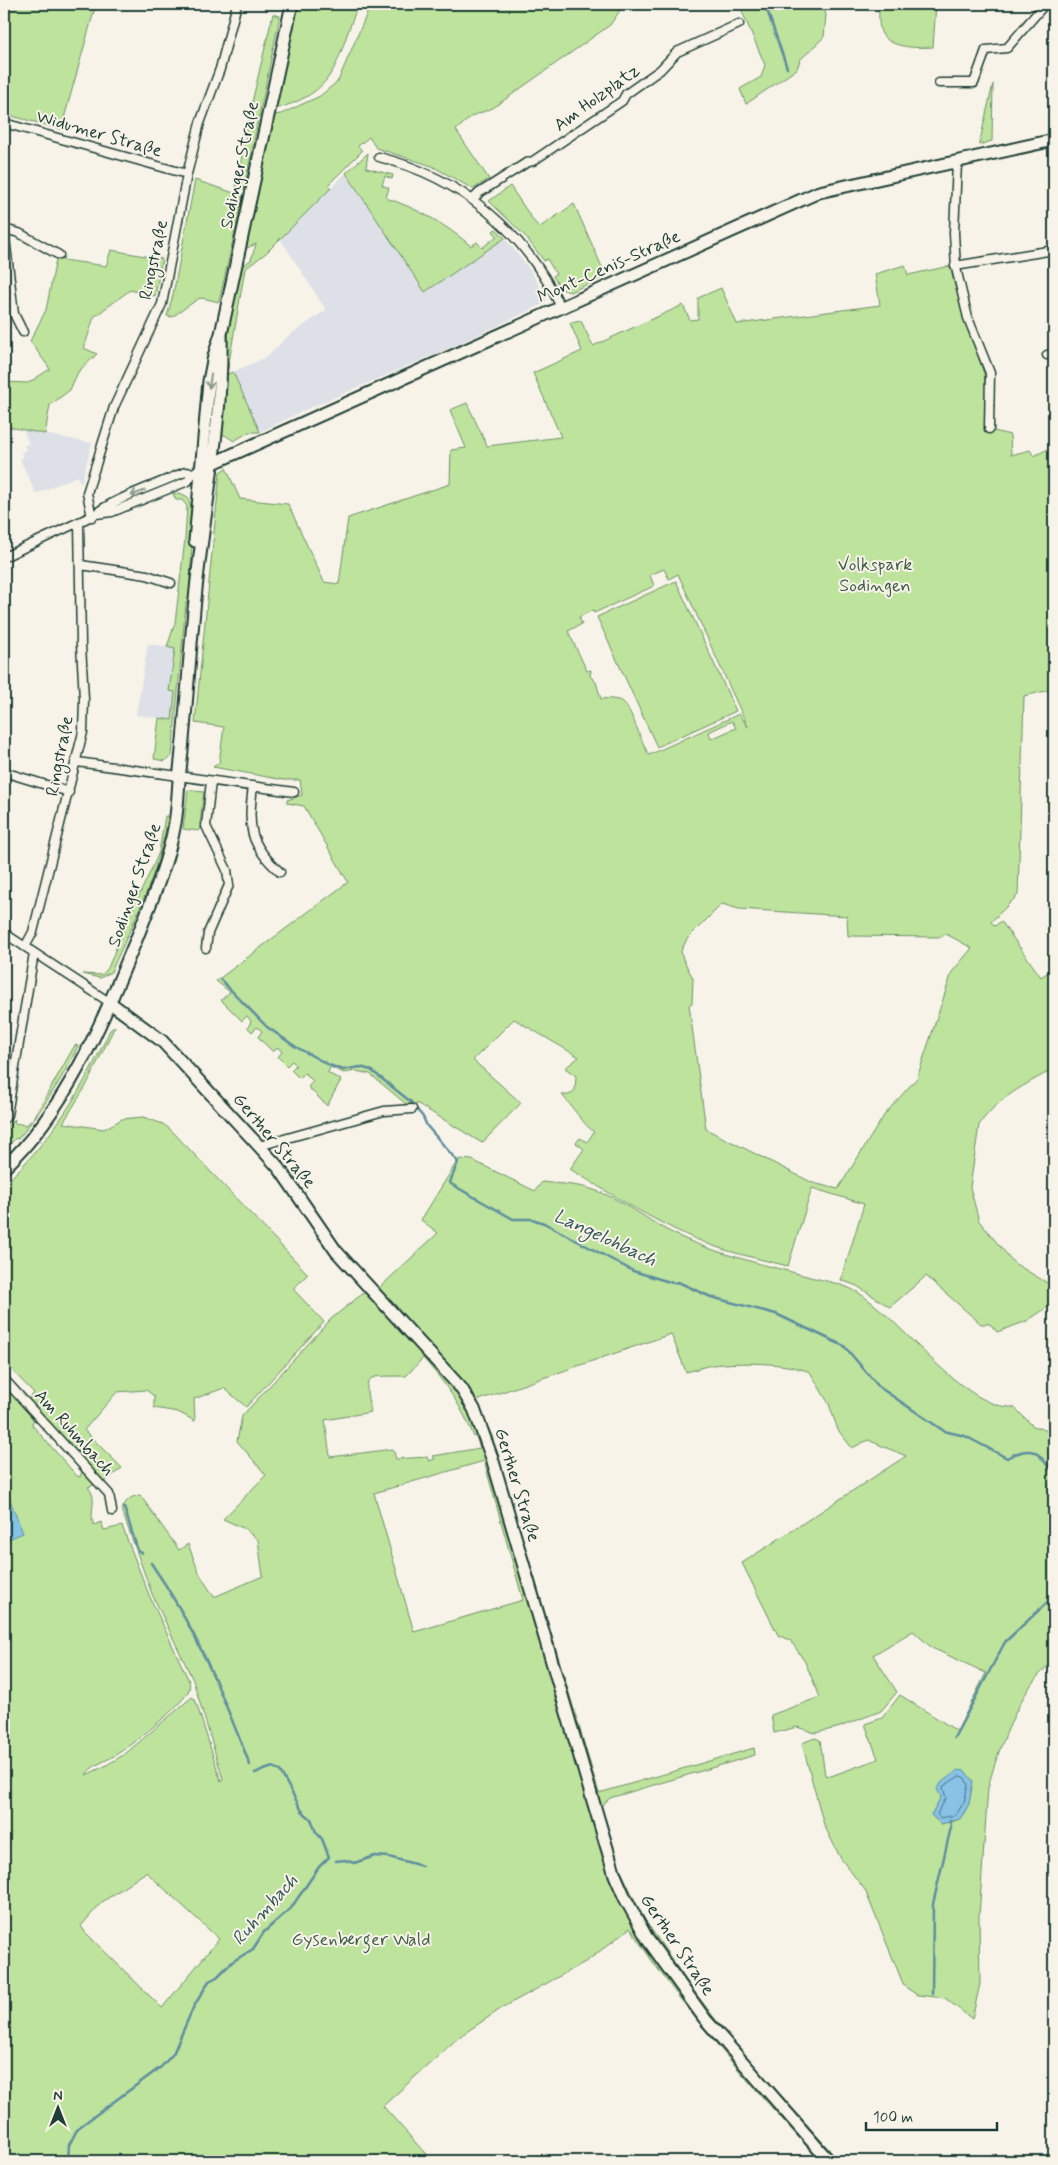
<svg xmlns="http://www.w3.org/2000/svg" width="1058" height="2165" viewBox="0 0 1058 2165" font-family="Mynerve,sans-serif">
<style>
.built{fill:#dde0e6}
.green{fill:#bee39d;stroke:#6e9068;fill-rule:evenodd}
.water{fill:#88c2e7;stroke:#5e8d9f}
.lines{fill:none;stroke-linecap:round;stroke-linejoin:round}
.shore{stroke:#49727c;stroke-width:1}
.stream{stroke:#5e8d9f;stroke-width:2.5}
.street-casing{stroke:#1f3d34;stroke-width:11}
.secondary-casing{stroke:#1f3d34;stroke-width:15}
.street{stroke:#f7f3e8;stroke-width:8}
.secondary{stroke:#f7f3e8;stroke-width:11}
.oneway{stroke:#8b988e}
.labels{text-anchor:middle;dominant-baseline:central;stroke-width:4;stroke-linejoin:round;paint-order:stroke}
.street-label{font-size:18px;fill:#1f3d34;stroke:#f7f3e8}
.park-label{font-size:18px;fill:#3f5e49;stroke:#f7f3e8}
.water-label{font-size:19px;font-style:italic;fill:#345858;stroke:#f7f3e8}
</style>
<rect width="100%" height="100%" fill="#f7f3e8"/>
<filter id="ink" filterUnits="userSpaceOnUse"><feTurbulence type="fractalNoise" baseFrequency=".02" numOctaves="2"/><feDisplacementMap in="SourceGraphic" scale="10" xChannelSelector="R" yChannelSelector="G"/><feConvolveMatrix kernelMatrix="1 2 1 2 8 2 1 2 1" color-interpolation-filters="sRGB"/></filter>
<g filter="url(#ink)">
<path class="built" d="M346,173l79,118 80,-53 25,32 15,25 1,5 -3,4 -82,39 -156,67 -45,22 -27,-60 35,-16 19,-19 39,-27 -46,-72z
M23,430l69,13 -11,41 -4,-8 -41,18 -16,-35 3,-1 -2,-5 5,-3 -2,-4 5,-3z
M148,644l28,4 -7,43 6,1 -3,28 -36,-5z"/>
<path class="green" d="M4,4h92l-35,125 -57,-15z
M297,4h62c-24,53 -17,87 -84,105z
M371,4h257l-5,2 -13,19 -117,83 -21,8 -16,14 33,49 -16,10 -41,-23 -56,-18 -7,-11 -11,9 4,5 -34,34 3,3 -65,65 -21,16 -18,105 6,-2 27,60h-11l-15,9 -9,-6 -6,1 10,-107 13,-63 9,-6 5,-16 -11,5 28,-134 8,-1 39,-18 18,-15z
M739,4h84l3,11 -2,22 -24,23 -3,9 -51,35 -6,-15 21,-12 4,-12z
M879,4h57l-3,43c-15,1 -44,2 -52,-15 -3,-8 -2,-19 -2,-28z
M273,14l7,2 -36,173 -8,-2 17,-89z
M993,84l-1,57 -13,4z
M368,153l-2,15 27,7 -1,4 -7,-3 -3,9 7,3 -3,10c33,11 59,26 85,48l6,-4 5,6 15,-12 -4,-5 3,-2 9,9 -80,54 -79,-119z
M195,180l48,16 -24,106 -17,-4 -4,1 -26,18 -5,-1 6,-21z
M510,186l25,37 5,4 34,-23 32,72 -36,16 -9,-3 -8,-13 3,-2 -9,-15 -3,2 -18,-24 -37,-36z
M111,250l51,9 -7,37 -25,-6 -36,27 -10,31 13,6 -19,18 -8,18 -20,15 -5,29 -41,-8v-44l24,1 22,-14 -20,-28 16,-31 10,-51 50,7z
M905,265l3,10 42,-9 5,20 29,88c3,17 0,33 3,50l6,-1 1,8 16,4 1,20 19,-5 4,6 20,-10v243l-30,7 -6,199 -27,27 4,4 6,-5 40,56 13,-9v101c-28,15 -57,29 -75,56l-9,62 9,34 35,42 40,24v16l-27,18 -30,11 -7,-8h-9l-55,-48 -36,31 -33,-21 -16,-6 23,-76 -52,-16 -24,78c-21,-5 -42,-10 -63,-16 -55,-18 -106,-51 -155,-81l14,-20 -8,-6 4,-5 7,4 7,-10c-12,-9 -21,-25 -32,-37h7l6,-5 1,-14 -11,-8 14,-11 -65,-38 -41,41 48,43 -39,40 -64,-39h-12l-36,-30 -14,-3 -12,2 -14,-6 -2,6 13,7 -14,26 -19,-19 5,-6 -8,-8 -6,5 -8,-8 5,-5 -4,-4 -5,5 -9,-9 4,-5 -4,-5 -5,5 -15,-15 4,-6 -5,-4 -5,5 -4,-4 3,-7 -4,-5 -5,5 -21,-21 9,-8 -14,-11 132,-99 -44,-76 -17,-3v-3l15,-5 -2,-15h-16l-71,-13 6,-4 5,-36 -29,-4 25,-251 6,-4 14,31 48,5 36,78 15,2 9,-66 102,-34 1,-34 15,-2 -16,-38 17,-7 20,43 74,-9 -28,-64 49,-22 -12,-28 11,-2 12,25 90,-41 7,15 8,-1v-21l23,-10 16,36 143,-19 -5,-31zM664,569l5,10 9,-5 70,153 -9,-13 -90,41c-7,-11 -19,-49 -26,-53 -5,-3 -16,-4 -22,-3l-5,-17 -6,-6 1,-6 -4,1 -19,-40 14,-7 -3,-7 14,-7 1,3 60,-27 -4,-11zM732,721l4,7 -25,11 -2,-7zM722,904l17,5 108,7 1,20 92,1 6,-3 26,14 -20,24 -35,106 -32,36 -47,75 -25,-6 -107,-54 -17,-124 3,-2 1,-25 -10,-19 -2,-8 6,-12z
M180,493l8,4 3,9 3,1 -5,93 -3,3 -14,153 -7,5 -11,-2 5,-41 13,2 3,-28 -6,-1 6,-42 -8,-2 8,-24 10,-84 2,-33 -5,-6h-6l-3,-6z
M676,581l60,130 -79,36 -60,-130z
M188,790l16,2 -5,39 -16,-2z
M165,816h3c-8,56 -34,104 -57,156l-11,6 -18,-4 20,1 6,-7 18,-45 27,-57 6,-14z
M115,1026l-28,58 -24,39 41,6 18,-10 21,-2 20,7 8,6 137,144 -15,15 31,33 -78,85 -22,-19 -30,11 1,22 -17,-9 -24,-4v-12l-8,-6 -29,2 -33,38 38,38 -18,14 -76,-82 6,-7 -30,-31v-177c49,-48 77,-92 106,-155z
M75,1045l3,1c-16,34 -36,64 -60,93l-2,-1 -12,13v-22l11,-10 -1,4 12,2 7,-6z
M461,1159l11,1 63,31 7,-9c16,2 36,2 52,8 25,8 47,25 69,38 20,11 42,20 63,26 28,9 56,15 84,23 16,4 33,7 47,15 44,26 106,118 157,115l19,19 21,7v225c-7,9 -16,17 -23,27 -17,25 -36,73 -43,103l-9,128 1,68 -8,35 -27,-21 -28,-3 -13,-9 -39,-96 -24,-31 -17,-34 -22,-82 13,-5 5,2 5,35 6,1 47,-17 -13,-35 17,-6 18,-23 57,36 29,-58 -54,-25 -19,-17 -40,24 24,37 -16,19 -44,17 -22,5 -18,-6 -23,6 -3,-18 49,-18 -15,-35 -14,-21 -13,-6 -36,-72 164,-107 -38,-16 -16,8 -14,-18 -9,-26 -19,-32c-24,-10 -71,-10 -97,-7 -9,1 -18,5 -27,7l-15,-38 -195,67 16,35 107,357 155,-45 1,7 -145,43 -9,8 19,63 23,48 45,66 34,45 117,133h-19c-67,-74 -136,-149 -190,-233l-43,33 -85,47 -43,29 -76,69 49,55h-428v-777l30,33 -2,8 45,51 3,1 2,-6 12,14 -6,2c11,13 0,25 6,38l7,-3 3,8 18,-4 27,69 40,86c1,4 1,7 -1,11 -11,18 -55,52 -74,64 -8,5 -24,10 -28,19l19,-9 20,-12 67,-57 3,2 26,82 2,-2 -30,-99 -41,-86 -30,-83c2,-10 9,-15 18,-16l39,55 9,-6 11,29 15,24 49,-21 -5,-36 -13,-11 -22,-10 43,-44 -29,-34 5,-25 89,-97 31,-25 16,-5 60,-56 -17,-13 37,-60zM423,1358c22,25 39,48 51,79h2l4,11 -47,8 2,3 -6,2 -2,-4 -31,2 -3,-10 -63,8 -5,-37 46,-8c-10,-41 -3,-35 35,-36zM484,1461l39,139 -109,32 -40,-139zM965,1771c12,13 5,46 -13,51 -4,1 -7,0 -11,2l-10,-9 10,-18zM146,1872l73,67 -57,69 -77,-76 -4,-6 20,-23z"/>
<path class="water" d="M4,1485l19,48 -19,8z
M958,1770l7,1 8,10 -4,23 -9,15 -19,5 -10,-9 10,-18 -4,-8 5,-7z"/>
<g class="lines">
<path class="shore" d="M960,1776l5,2 3,7 -4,17 -8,13 -16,3 -3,-4 9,-16 -3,-11z"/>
<path class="stream" d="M765,4l22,64
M220,979l47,48 29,20 33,18 14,5 17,-3 11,3 40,32 12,15 4,9 31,36 -8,20 1,2 62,35h19l12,4 89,48 40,12 5,-1 33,15 65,17 68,32 35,41 65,44 21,5 42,22c27,-15 32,-5 47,17
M124,1507l14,44 4,2
M151,1563c44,63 71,131 99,202
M954,1738l51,-96 49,-46
M336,1861l9,-1 9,3 21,-7 14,1 33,9
M932,1994l1,-90 18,-77 -1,-7
M68,2161l1,-16 9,-17 83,-61 12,-13 20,-46 16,-27 8,-4 15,-15 21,-13 11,-17 27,-24 28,-41 10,-10 -7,-18 -6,-7 -5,-13 -9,-8 -22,-40 -7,-4 -18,6"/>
<defs>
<path id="street" d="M939,83h35l12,-33 21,-2 38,-44
M4,123l183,51
M379,157c83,21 145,74 182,150
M957,162l-3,71 2,35 12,50 22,55 -1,56
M473,199l6,-6 47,-30 7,-2 89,-60 4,-7 34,-24 17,-18 62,-28
M4,229l10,85 9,18
M4,229l15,4 40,22
M955,266l99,-16
M1047,355l7,-1
M96,514c12,-13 70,-33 89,-42l8,1
M92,517l-5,-24 27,-86 48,-103 25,-130 13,-51 20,-54 17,-65
M4,557l92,-43 16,-2 76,-31 5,-8 7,-4
M81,565l66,10 24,8
M77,762l217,30
M4,772l65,20
M253,786c-5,40 -5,58 27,86
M4,933l105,69
M25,947l8,-15 50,-200 1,-33 -3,-54 -2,-122
M206,948l2,-15 21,-48 -2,-15 -21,-44 5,-45
M4,1119l3,-4 27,-162
M259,1146l125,-35 28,-2
M4,1379l105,115 3,17"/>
<path id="secondary" d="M200,469l619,-277 235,-52
M195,541l14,-160 5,-25 7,-22 71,-330
M109,1002l53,39 97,105 20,22 57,83 125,137 13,21 18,49 101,343 22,74 10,23 23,42 57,79 124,142
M4,1168c64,-60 99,-148 132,-228 15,-38 32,-77 39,-117 3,-17 3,-36 5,-53 7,-63 10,-127 17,-190 9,-81 26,-164 24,-246"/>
</defs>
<use href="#street" class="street-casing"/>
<use href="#secondary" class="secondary-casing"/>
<use href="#street" class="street"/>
<use href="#secondary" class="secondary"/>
</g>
<defs><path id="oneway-shaft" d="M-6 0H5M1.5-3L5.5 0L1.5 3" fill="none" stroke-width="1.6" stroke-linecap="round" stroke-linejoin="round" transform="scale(1.25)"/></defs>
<g class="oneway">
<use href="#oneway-shaft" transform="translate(210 381) rotate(98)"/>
<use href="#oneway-shaft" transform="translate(138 493) rotate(159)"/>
</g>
</g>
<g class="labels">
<g class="street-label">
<text transform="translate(597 98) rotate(-36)">Am Holzplatz</text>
<text transform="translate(99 134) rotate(16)">Widumer Straße</text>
<text transform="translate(240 165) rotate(-78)">Sodinger Straße</text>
<text transform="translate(154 260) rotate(-78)">Ringstraße</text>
<text transform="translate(609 267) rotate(-24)">Mont-Cenis-Straße</text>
<text transform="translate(60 756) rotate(-79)">Ringstraße</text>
<text transform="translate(135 885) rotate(-71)">Sodinger Straße</text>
<text transform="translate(274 1141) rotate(50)">Gerther Straße</text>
<text transform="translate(74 1433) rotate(48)">Am Ruhmbach</text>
<text transform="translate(517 1485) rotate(73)">Gerther Straße</text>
<text transform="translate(677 1945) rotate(56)">Gerther Straße</text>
</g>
<g class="park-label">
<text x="875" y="565">Volkspark<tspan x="875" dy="21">Sodingen</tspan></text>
<text x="361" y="1940">Gysenberger Wald</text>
</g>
<g class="water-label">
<text transform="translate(605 1238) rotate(25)">Langelohbach</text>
<text transform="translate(265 1910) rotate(-48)">Ruhmbach</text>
</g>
</g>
<rect width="1058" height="2165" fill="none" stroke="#f7f3e8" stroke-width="20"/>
<rect x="10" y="10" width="1038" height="2145" fill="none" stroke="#1f3d34" stroke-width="2" filter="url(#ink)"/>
<g transform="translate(58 2108)" stroke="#f7f3e8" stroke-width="4" paint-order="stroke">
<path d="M0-4L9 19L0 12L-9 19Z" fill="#1f3d34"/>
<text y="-8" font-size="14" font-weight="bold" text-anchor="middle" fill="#1f3d34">N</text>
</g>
<path d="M866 2122v8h131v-8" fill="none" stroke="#1f3d34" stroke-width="2.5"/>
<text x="873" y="2122" font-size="15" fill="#1f3d34" stroke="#f7f3e8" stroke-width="4" paint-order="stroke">100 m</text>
</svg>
